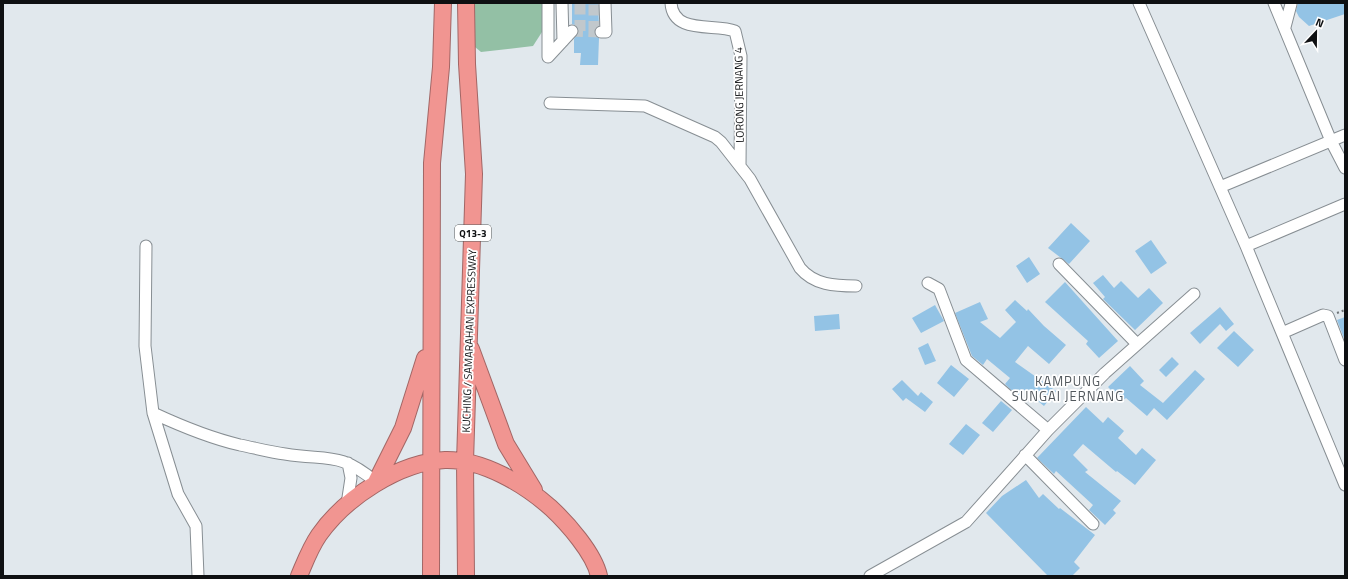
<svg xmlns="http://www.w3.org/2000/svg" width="1348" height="579" viewBox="0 0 1348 579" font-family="'Titillium Web',sans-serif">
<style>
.green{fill:#93c0a5}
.building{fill:#93c3e5}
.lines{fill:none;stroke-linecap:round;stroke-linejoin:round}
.minor-tunnel{stroke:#c1c8cc;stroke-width:11;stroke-dasharray:11 5.5;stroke-linecap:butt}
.minor-casing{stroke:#878e93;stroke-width:13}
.highway-casing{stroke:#a26665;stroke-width:18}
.path{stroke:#6f7377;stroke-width:2;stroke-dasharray:2 3;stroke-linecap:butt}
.minor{stroke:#fff;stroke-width:11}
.highway{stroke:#f19591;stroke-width:16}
.labels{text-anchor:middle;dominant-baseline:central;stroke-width:3.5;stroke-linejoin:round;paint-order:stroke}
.shield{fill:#fff;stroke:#565859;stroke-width:1}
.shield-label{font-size:10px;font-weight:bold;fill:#0e1012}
.street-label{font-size:11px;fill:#0e1012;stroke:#fff}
.quarter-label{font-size:13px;letter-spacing:1px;fill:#52585d;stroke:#fff}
</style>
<rect width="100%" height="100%" fill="#e1e8ed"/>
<path class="green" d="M473,3h69v29l-9,14 -52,6 -6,-5z"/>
<path class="building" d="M572,3h26l1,23 -4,2 -1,4 5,6 -1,27h-18l1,-12h-7v-14l5,-7 -2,-6 -5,-2z
M1298,3h47v11l-36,12 -10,-9 -3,-6z
M1071,223l19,18 -21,23 -21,-16z
M1151,240l16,23 -16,11 -16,-23z
M1029,257l11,17 -13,9 -11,-17z
M1103,275l11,13 7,-7 17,17 11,-10 14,15 -28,27 -32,-31 2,-2 -12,-14z
M1065,282l53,59 -19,17 -13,-14 2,-3 -43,-39z
M1015,300l12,11 1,-2 16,17 22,19 -17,19 -21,-18 -13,16 41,29 -12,15 -21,-17 -4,6 -9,-6 -5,-5 5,-6 -23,-19 -4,6 -11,-9 -17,-43 25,-11 8,17 -8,3 20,16 16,-16 -11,-12z
M935,305l9,16 -23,12 -9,-15z
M1220,307l14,17 -8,7 -6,-7 -20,20 -10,-11z
M839,314l1,15 -25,2 -1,-15z
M1345,317v24l-8,-21z
M1234,331l20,19 -16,17 -21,-19z
M928,343l8,18 -11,4 -7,-17z
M1172,357l7,7 -13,13 -7,-7z
M951,365l18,14 -15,18 -17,-14z
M1130,366l14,15 -4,4 23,18 32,-33 10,9 -38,41 -13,-12 -7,8 -21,-18 -4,3 -14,-14z
M902,380l16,16 3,-4 12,10 -8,10 -19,-14 -3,3 -11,-12z
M1001,401l11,9 -19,22 -11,-9z
M1086,407l17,16 5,-6 16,14 -6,7 18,17 6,-7 14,12 -21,25 -18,-14 -1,1 -33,-28 -10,11 15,15 -3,2 36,29 -8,9 3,3 -11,12 -16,-15 4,-5 -37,-34 -2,3 -17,-16z
M966,424l14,11 -17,20 -14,-11z
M1026,480l13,18 4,-4 16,15 1,-1 35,27 -21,27 6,6 -8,8h-24l-62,-63 16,-17z"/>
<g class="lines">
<path class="minor-tunnel" d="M572,31l29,1
M580,31v-28
M594,32v-29"/>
<defs>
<path id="minor" d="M548,3v54
M562,3l1,38
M671,3c2,32 44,20 64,28l6,25 -1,110
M1139,3l107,243 99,239
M1274,3l57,138 14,27
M1285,27l6,-23
M601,32h5l-1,-29
M548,57l24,-26
M550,103l95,3 70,31 6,5 29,37 50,89c14,17 35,18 56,18
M1220,187l125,-52
M146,246l-1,100 8,67 25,81 18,32 2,50
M1246,246l99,-42
M1059,264l78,80
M928,283l11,6 27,71 82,70
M1282,333l41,-18 5,1 17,44
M153,413c28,13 57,25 87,32 15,3 30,7 45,9 43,7 54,-3 91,28
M1025,455l68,69
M347,504l4,-26 -3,-15
M870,576l96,-54 82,-92 57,-57 89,-79"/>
<path id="highway" d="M466,3l1,61 7,110 -9,288 1,114
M471,349l35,95 28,46
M376,482l27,-54 22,-70
M299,576c6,-14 11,-28 20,-41 26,-37 80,-73 126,-75 37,-1 79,24 106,48 16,15 43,45 48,68
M431,576l1,-413 9,-96 2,-64"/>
</defs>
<use href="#minor" class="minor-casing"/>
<use href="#highway" class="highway-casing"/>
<path class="path" d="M1337,313l8,-3"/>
<use href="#minor" class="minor"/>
<use href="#highway" class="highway"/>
</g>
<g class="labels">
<rect class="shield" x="455" y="225" width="36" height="16" rx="3"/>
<g class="shield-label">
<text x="473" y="233">Q13-3</text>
</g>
<g class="street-label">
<text transform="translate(739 95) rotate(-91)">LORONG JERNANG 4</text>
<text transform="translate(469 341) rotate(-88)">KUCHING / SAMARAHAN EXPRESSWAY</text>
</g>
<g class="quarter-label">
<text x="1068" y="381">KAMPUNG<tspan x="1068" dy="15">SUNGAI JERNANG</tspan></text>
</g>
</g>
<rect width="1348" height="579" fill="none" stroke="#0e1012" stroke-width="8"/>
<g transform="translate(1316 32) rotate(22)" stroke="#ffffff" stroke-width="3" paint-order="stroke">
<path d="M0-3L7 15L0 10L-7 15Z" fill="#0e1012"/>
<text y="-6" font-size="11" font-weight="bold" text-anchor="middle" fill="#0e1012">N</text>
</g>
</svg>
